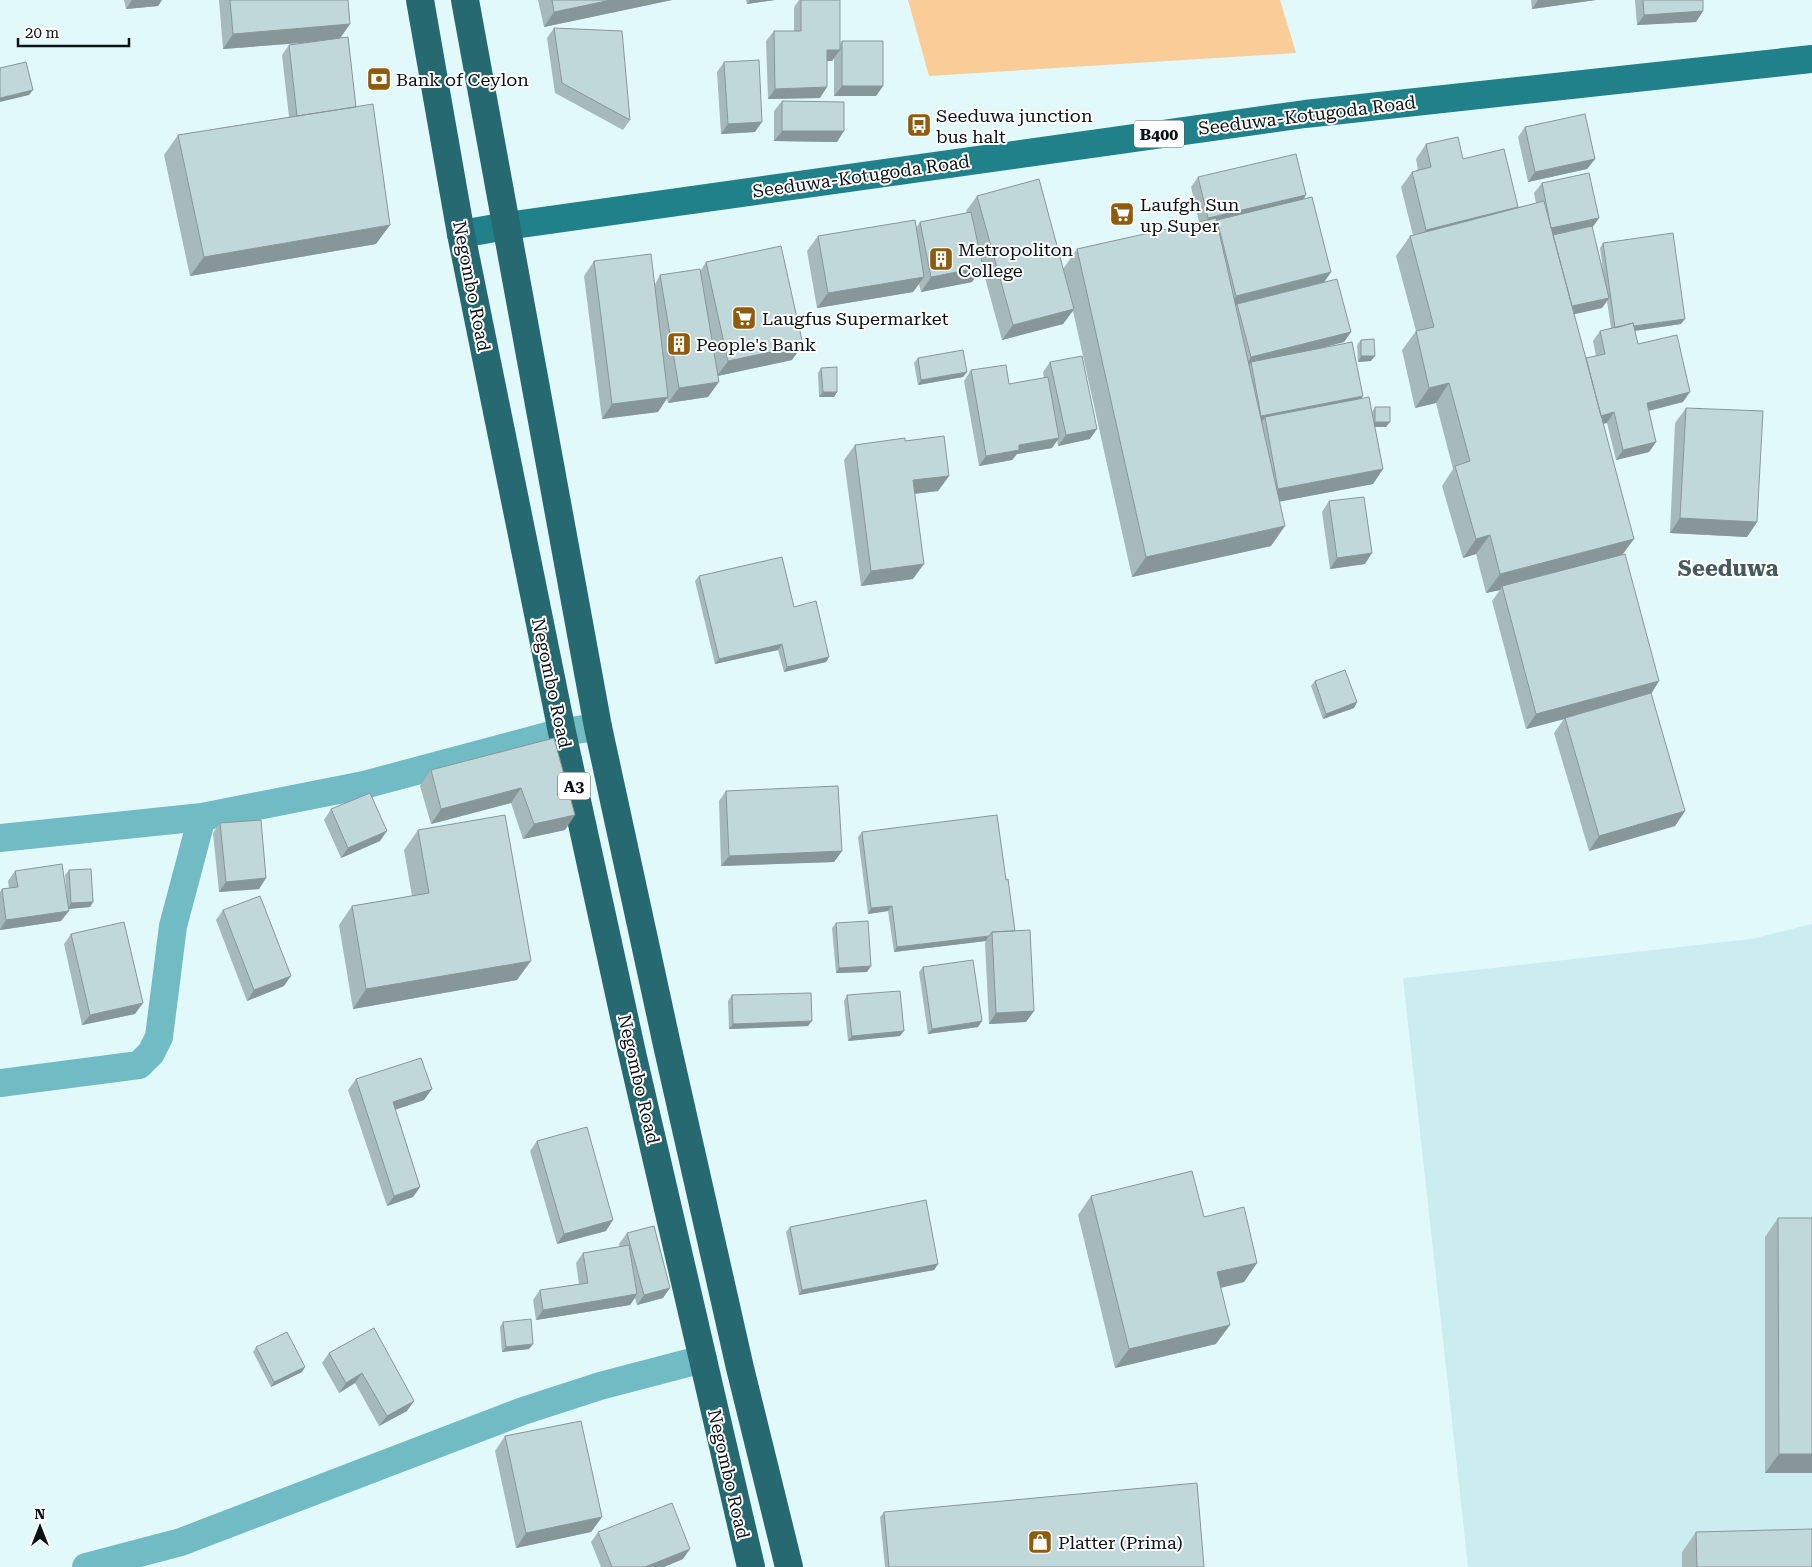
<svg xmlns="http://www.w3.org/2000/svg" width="1812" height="1567" viewBox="0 0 1812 1567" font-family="'Roboto Serif',serif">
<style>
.built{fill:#ccedf0}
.green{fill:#facc98}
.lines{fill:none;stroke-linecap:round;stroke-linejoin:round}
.minor{stroke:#71bbc5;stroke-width:28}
.major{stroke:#21818b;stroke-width:28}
.highway{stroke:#266971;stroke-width:28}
.wall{fill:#a6babc;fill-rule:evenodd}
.shaded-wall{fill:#879799}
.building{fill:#c1d8db;stroke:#879799}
.labels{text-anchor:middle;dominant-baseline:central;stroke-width:4;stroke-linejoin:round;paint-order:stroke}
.shield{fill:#fff;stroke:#54595a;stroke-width:1}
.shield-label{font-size:16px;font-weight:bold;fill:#0a1213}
.poi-label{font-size:18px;fill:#0a1213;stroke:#fff;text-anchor:start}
.street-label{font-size:18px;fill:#0a1213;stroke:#fff}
.district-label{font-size:22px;font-weight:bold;fill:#46595c;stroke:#fff}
</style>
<rect width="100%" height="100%" fill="#e2f9fc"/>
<path class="built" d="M1812,924v643h-344l-65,-589 348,-39z"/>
<path class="green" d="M908,0h372l16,53 -367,23z"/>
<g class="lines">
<path class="minor" d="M0,838l202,-21 162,-32 198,-53 36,-5
M0,1083l139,-18 12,-12 8,-16 14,-111 29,-109
M86,1567l95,-25 342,-131 77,-25 103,-27"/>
<path class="major" d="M461,234l46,-8 798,-112 507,-55"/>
<path class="highway" d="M420,0l41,234 101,498 70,321 119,514
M465,0l133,727 69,318 73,323 49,199"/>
</g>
<path class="wall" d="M124,0h38l-4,6 -32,3z
M219,0h129l-8,38 16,69 20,137 -186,32 -26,-121 14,-20 111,-18 -7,-62 7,-10 25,-3 -91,7z
M538,0h134l-128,27z
M746,0h29l-28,4z
M799,0h41v44l2,-3 41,45 -7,10h-42v-38l-2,3h-5l-7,37 -52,1 -2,-58 8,-10h20v-24z
M1531,0h65l-64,9z
M1635,0h68v11l-7,11 -59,3z
M554,28l76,92 -7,10 -68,-37 -8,-55z
M724,62l31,70 -34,2 -4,-62z
M782,101l55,41 -63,-1v-30z
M1525,127l70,32 -8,10 -59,13 -10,-45z
M1426,144l37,15 55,48 18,-4 -2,-10 8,-10 57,35 -7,9 11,43 -3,-22 3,-5 78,81 -46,7 3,13 45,58 -34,9 7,31 -7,10 -33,8 -9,-37 -4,1 19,131 37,126 -8,13 34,117 -10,15 -86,25 -35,-118 10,-14 -38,10 -34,-128 8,-11 -14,3 -10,-39 -13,4 -21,-72 11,-17 -17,-66 -21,5 -13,-58 14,-19 -20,-75 14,-20 3,-1 -12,-48 11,-15 6,-2 -2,-11zM1607,301l4,27 -11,3 -7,10 3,15 -10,2 -12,-44 28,-6z
M1198,177l108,18 -2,4 27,73 -7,10 27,50 -7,10 -26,7 43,49 11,14 3,-5 11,20h-11l8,42 -10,15 -93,17 -9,45 -139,31 -59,-266 -10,13 -61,16 -20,-73 -10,15 -51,10 -2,-8 -6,8 -96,16 -10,-57 11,-15 98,-8 4,-6 47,-9 -1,-2 11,-15 86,73 14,-20 122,-27 -8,-35z
M594,261l61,23 5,-9 41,-5 5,-8 86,98 -74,16 -10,21 -40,6 -1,-5 -9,14 -56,7 -18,-143z
M1361,340l10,21 -13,1 -1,-17z
M918,358l45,19 -45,8 -4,-22z
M1050,362l40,77 -32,7 -1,-6 -5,8 -35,6 -5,6 -33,6 -15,-85 7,-11 38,14 35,-6 -1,-6z
M821,368l16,24 -3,5h-15l-1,-24z
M1686,408l71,114 -10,15 -77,-4 5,-110z
M905,441l44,35 -11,15 -23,3 -2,85 -52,7 -17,-126 11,-15z
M1329,501l36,63 -35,5 -8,-57z
M699,576l95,31 35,50 -3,5 -42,10 -6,-22 -63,14 -20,-83z
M1315,681l42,21 -3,6 -31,11 -12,-33z
M554,738l11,92 -42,9 -12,-36 -80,21 -11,-38 11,-16z
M726,791l116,60 -8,11 -113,4 -2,-65z
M331,809l49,32 -39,17 -17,-38z
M220,823l46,55 -7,11 -40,3 -6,-59z
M418,830l99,150 -164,29 -14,-84 13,-19 60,-10 -8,-46z
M862,832l144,48 9,51 19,80 -8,11 -37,2 -4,-81 1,-2 -92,11 -6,-41 -20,3 -10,-77z
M69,870l24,32 -3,5 -22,2 -7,12 -61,9v-38l2,-3 7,-1 -1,-7 7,-10 52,25 -2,-21z
M223,910l61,76 -37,15 -31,-81z
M836,923l31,49 -31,1 -4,-45z
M71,934l64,80 -53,11 -18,-81z
M923,967l59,54 -4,6 -50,7 -9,-62z
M732,995l76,31 -79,3 -1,-28z
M847,995l53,41 -52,5 -4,-40z
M356,1079l68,21 -29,9 25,78 -7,10 -26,9 -39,-116z
M537,1141l69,90 -49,13 -27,-93z
M1091,1196l113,21 53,46 -13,19 -23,6 -5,56 -101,24 -37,-153z
M1778,1218h34v255h-47v-236z
M790,1227l148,37 -4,6 -135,25 -13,-63z
M627,1233l36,65 -26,7 -2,-7 -5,7 -94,15 -3,-20 7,-10 39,-6 -3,-21 7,-10 37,-6 -1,-3z
M503,1322l26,27 -27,3 -2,-25z
M374,1328l33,83 -28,15 -24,-43 -16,10 -17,-30 7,-10z
M256,1347l46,25 -31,15 -18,-35z
M505,1436l97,81 -11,15 -75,16 -21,-97z
M884,1512l320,55h-319l-5,-50z
M598,1532l85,27 -19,8h-63l-10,-25z
M1696,1532l116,35h-130v-15z"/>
<path class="shaded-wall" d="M132,0h30l-4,6 -32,3z
M611,0h61l-128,27 10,-15z
M750,0h25l-28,4z
M1538,0h58l-64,9z
M1703,11l-7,11 -59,3 7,-10z
M350,24l-11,16 -116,9 10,-15z
M827,50h13l-8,11h-13z
M842,86h41l-7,10h-42z
M827,87l-7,11 -52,1 7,-10z
M33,90l-4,5 -29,7v-4z
M762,122l-7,10 -34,2 7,-10z
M782,131h62l-7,11 -63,-1z
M1595,159l-8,10 -59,13 7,-10z
M1306,195l-7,10 -82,15 -16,9 7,-11z
M1518,207l-103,38 11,-15z
M1599,218l-7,10 -40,9 -1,-9z
M390,225l-14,19 -186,32 14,-19z
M983,267l-11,15 -51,10 10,-15z
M1331,272l-10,15 -84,17 -3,6 -8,2 10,-16z
M924,277l-11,15 -96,16 11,-15z
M1609,298l-7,10 -40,9 7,-10z
M1074,309l-11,15 -61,16 11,-15z
M1685,319l-4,5 -69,10 3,-5z
M1351,332l-7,10 -93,24v-4l-3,5 -4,1 7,-11z
M803,345l-11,15 -75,16 11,-15z
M1361,356h14l-4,5 -13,1z
M967,372l-4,5 -45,8 3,-5z
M719,382l-11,15 -40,6 11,-15z
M1449,383l-13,20 -21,5 14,-20z
M823,392h14l-3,5h-15z
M1690,392l-7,10 -44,11 8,-10z
M1363,396l-8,11 -90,10 -6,9h-5l7,-10z
M668,397l-10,15 -56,7 10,-15z
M1614,412l-7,11 -16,3 7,-10z
M1375,422h15l-4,5h-15z
M1097,429l-7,10 -32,7 8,-11z
M1059,438l-7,10 -35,6 -5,6 -33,6 7,-10 33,-11z
M1656,442l-7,10 -33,8 7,-10z
M1383,469l-10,15 -105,20 10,-15z
M949,476l-11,15 -36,4 11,-15z
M1680,518l77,4 -10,15 -77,-4z
M1285,526l-14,20 -139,31 14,-20z
M1490,535l-14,19 -13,4 13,-19z
M1634,539l-14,19 -118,28 -2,4 -14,3 14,-19z
M1372,553l-7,11 -35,5 7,-11z
M924,564l-11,15 -52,7 10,-15z
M782,644l-4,6 -63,14 4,-5z
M829,657l-3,5 -42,10 3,-5z
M1659,681l-10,16 -123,32 10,-15z
M1357,702l-3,6 -31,11 3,-5z
M521,788l-10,15 -80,21 10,-15z
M1685,811l-10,15 -86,25 10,-15z
M575,815l-10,15 -42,9 11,-15z
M387,831l-7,10 -39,17 7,-10z
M842,851l-8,11 -113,4 8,-10z
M266,878l-7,11 -40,3 7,-10z
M93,902l-3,5 -22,2 3,-6z
M892,906l-4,5 -20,3 3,-6z
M69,911l-8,10 -61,9v-1l6,-9z
M989,936l-3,5 -92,11 3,-5z
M531,961l-14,19 -164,29 13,-20z
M871,966l-4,6 -31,1 3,-5z
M291,976l-7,10 -37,15 7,-11z
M143,1003l-8,11 -53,11 8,-10z
M1034,1011l-8,11 -37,2 7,-11z
M812,1021l-4,5 -79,3 4,-5z
M982,1021l-4,6 -50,7 4,-5z
M904,1031l-4,5 -52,5 4,-5z
M432,1089l-8,11 -38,13 7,-11z
M420,1187l-7,10 -26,9 7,-10z
M613,1220l-7,11 -49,13 7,-10z
M1257,1263l-13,19 -41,10 14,-20z
M938,1264l-4,6 -135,25 3,-5z
M670,1288l-7,10 -26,7 7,-10z
M637,1294l-7,11 -94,15 7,-10z
M1230,1325l-14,19 -101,24 14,-19z
M533,1344l-4,5 -27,3 4,-5z
M305,1367l-3,5 -31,15 3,-5z
M362,1373l-7,10 -16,10 7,-10z
M414,1401l-7,10 -28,15 8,-10z
M1779,1454h33v19h-47z
M602,1517l-11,15 -75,16 10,-15z
M690,1549l-7,10 -19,8h-19z"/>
<path class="building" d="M230,0h118l2,24 -117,10z
M552,0h59l-57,12z
M801,0h39v50h-13v37l-52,2 -1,-58h27z
M1643,0h60v11l-59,4z
M554,28l68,3 8,89 -68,-37z
M348,37l8,70 -59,9 -8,-71z
M842,41h41v45h-41z
M759,60l3,62 -34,2 -4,-62z
M26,62l7,28 -33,8v-30z
M782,101l62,1v29h-62z
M373,104l17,121 -186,32 -26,-122z
M1585,114l10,45 -60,13 -10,-45z
M1458,137l5,22 41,-10 14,58 -92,23 -14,-58 19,-5 -5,-23z
M1296,154l10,41 -98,23 -10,-41z
M1589,173l10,45 -48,10 -9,-45z
M1039,179l35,130 -61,16 -36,-129z
M1312,197l19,75 -95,24 -19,-76z
M1544,201l90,338 -134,35 -10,-39 -14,4 -21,-73 15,-5 -21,-78 -20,5 -13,-57 18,-4 -24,-91z
M971,212l12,55 -52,10 -11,-55z
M1216,218l69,308 -139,31 -69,-308z
M915,220l9,57 -96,16 -10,-57z
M1592,226l17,72 -37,8 -19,-71z
M1673,233l12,86 -51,7 -1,-3 -18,5 -12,-85z
M781,246l22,99 -75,16 -22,-99z
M651,254l17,143 -56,7 -18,-143z
M700,269l19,113 -40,6 -19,-113z
M1337,279l14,53 -100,25 -14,-53z
M1633,323l5,21 39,-9 13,57 -43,11 9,39 -33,8 -9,-38 -13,4 -15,-58 19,-4 -5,-23z
M1374,339l1,17h-14v-16z
M1352,342l11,54 -102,20 -10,-54z
M963,350l4,22 -46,8 -3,-22z
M1082,356l15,73 -31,6 -16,-73z
M1006,365l3,19 39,-7 11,61 -40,7v5l-33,6 -15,-86z
M837,367v25h-14l-2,-24z
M1369,397l14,72 -105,20 -13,-72z
M1375,407h15v15h-15z
M1686,408l77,3 -6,111 -77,-4z
M944,436l5,40 -36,4 11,84 -53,7 -16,-126 50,-7v3z
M1364,497l8,56 -35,5 -8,-57z
M1625,554l34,127 -123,33 -34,-128z
M782,557l12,50 22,-6 13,56 -42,10 -5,-23 -63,15 -20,-83z
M1345,670l12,32 -31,12 -11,-33z
M1651,693l34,118 -86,25 -34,-118z
M554,738l21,77 -41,9 -13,-36 -80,21 -10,-39z
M838,786l4,65 -113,5 -3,-65z
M370,793l17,38 -39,17 -17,-39z
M505,815l26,146 -165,28 -14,-83 77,-13 -11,-63z
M997,815l9,65 2,-1 7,52 -23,1 -3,4 -92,11 -5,-41 -21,2 -9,-76z
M261,820l5,58 -40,4 -6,-59z
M62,864l7,47 -63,9 -4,-31 16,-2 -3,-16z
M91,869l2,33 -22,1 -2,-33z
M260,896l31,80 -37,14 -31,-80z
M868,921l3,45 -32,2 -3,-45z
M124,922l19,81 -53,12 -19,-81z
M1030,930l4,81 -38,2 -4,-81z
M973,960l9,61 -50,8 -9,-62z
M900,991l4,40 -52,5 -5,-41z
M811,993l1,28 -79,3 -1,-29z
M421,1058l11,31 -39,13 27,85 -26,9 -38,-117z
M587,1127l26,93 -49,14 -27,-93z
M1192,1171l12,46 40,-10 13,56 -40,9 13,53 -101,24 -38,-153z
M926,1200l12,64 -136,26 -12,-63z
M1778,1218h34v236h-33z
M654,1226l16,62 -26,7 -17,-62z
M629,1245l8,49 -94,16 -3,-20 48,-7 -5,-30z
M531,1319l2,25 -27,3 -3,-25z
M374,1328l40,73 -27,15 -25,-43 -16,10 -17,-30z
M287,1332l18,35 -31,15 -18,-35z
M581,1421l21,96 -76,16 -21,-97z
M1197,1483l7,84h-315l-5,-55z
M672,1503l18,46 -45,18h-33l-14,-35z
M1812,1529v38h-115l-1,-35z"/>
<defs>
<symbol id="bank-square" viewBox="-11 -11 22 22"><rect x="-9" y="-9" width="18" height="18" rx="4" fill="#8f5b0d" stroke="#fff"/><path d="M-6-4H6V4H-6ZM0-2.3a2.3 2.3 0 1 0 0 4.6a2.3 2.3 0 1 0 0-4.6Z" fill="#fff"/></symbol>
<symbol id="bus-square" viewBox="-11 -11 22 22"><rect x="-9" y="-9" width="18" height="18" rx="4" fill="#8f5b0d" stroke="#fff"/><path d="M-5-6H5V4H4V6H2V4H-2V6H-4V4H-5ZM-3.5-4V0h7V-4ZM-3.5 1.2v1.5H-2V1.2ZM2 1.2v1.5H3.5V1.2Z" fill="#fff"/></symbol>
<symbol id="supermarket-square" viewBox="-11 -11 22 22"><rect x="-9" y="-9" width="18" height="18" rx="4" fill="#8f5b0d" stroke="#fff"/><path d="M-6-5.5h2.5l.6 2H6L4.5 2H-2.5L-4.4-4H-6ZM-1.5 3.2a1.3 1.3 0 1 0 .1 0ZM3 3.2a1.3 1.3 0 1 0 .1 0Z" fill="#fff"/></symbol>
<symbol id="building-square" viewBox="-11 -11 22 22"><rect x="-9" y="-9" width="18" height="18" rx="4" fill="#8f5b0d" stroke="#fff"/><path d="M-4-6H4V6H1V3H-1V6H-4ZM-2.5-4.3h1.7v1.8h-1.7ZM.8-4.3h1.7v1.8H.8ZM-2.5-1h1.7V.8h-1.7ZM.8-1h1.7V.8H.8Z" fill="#fff"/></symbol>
<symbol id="shop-square" viewBox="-11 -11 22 22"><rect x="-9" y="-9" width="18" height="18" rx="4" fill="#8f5b0d" stroke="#fff"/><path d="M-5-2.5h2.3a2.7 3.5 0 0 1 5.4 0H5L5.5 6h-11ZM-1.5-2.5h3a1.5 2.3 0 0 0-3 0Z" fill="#fff"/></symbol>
</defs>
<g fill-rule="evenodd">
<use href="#bank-square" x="365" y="65" width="28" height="28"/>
<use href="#bus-square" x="905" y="111" width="28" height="28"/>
<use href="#supermarket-square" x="1108" y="200" width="28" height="28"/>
<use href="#building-square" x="927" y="245" width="28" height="28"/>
<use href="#supermarket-square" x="730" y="304" width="28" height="28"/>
<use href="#building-square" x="665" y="330" width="28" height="28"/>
<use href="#shop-square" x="1026" y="1528" width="28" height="28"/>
</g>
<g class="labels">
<g class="shield">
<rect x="1134" y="120.5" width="50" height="27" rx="4"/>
<rect x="558" y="772.5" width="32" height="27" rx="4"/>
</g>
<g class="shield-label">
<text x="1159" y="134">B400</text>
<text x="574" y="786">A3</text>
</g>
<g class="poi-label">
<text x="396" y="79">Bank of Ceylon</text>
<text x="936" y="115">Seeduwa junction<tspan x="936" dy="21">bus halt</tspan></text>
<text x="1140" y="204">Laufgh Sun<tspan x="1140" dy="21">up Super</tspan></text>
<text x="958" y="249">Metropoliton<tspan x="958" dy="21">College</tspan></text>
<text x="762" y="318">Laugfus Supermarket</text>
<text x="696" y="344">People's Bank</text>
<text x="1058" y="1542">Platter (Prima)</text>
</g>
<g class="street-label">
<text transform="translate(1307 115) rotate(-7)">Seeduwa-Kotugoda Road</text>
<text transform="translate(861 176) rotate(-8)">Seeduwa-Kotugoda Road</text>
<text transform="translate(472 286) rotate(79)">Negombo Road</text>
<text transform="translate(552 683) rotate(78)">Negombo Road</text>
<text transform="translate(639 1079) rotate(77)">Negombo Road</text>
<text transform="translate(729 1474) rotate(77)">Negombo Road</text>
</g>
<g class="district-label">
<text x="1728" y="568">Seeduwa</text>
</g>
</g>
<g transform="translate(40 1527)" stroke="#ffffff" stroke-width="4" paint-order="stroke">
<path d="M0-4L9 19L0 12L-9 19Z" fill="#0a1213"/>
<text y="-8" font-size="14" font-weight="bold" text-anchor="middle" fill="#0a1213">N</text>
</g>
<path d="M18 38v8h111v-8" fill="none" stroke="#0a1213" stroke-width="2.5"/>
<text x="25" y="38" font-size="15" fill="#0a1213" stroke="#ffffff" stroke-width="4" paint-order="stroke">20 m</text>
</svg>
